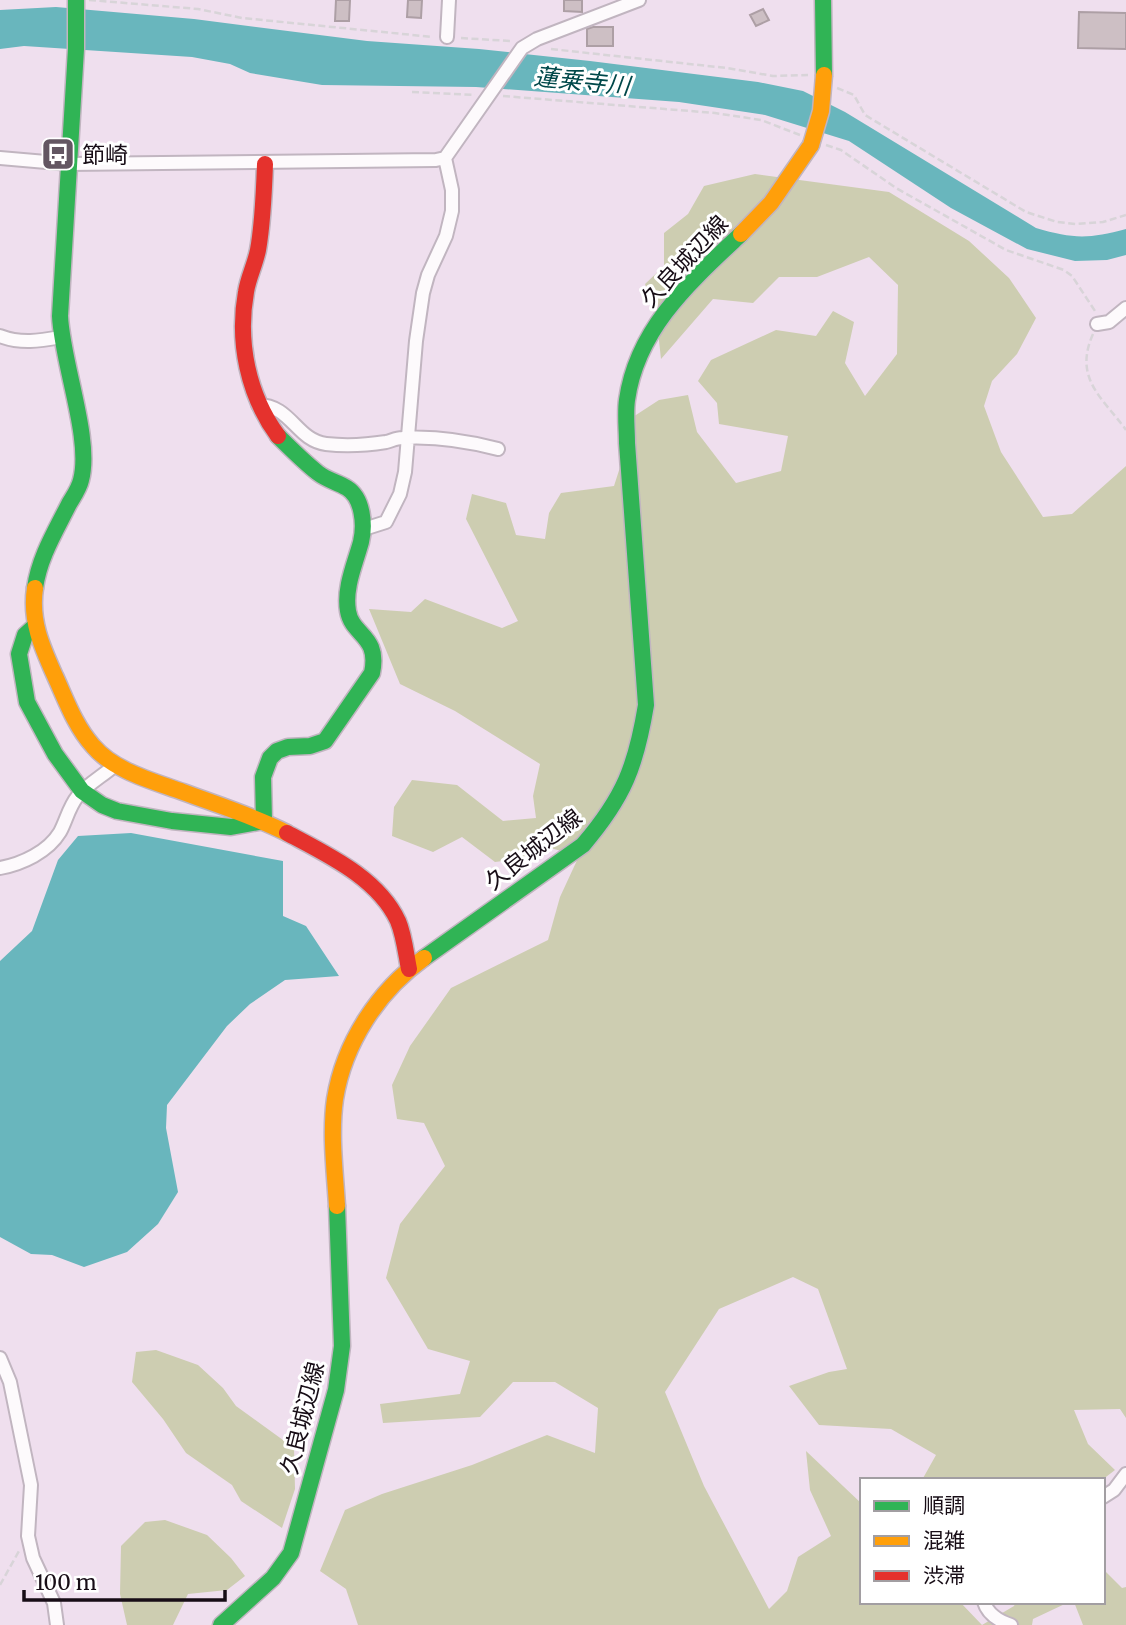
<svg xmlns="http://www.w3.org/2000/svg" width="1126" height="1625" viewBox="0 0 1126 1625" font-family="Merriweather,'Noto Sans JP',serif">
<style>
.green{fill:#cdcdb1}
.water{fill:#69b6bd}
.building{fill:#cdbfc4;stroke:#ad9fa5;stroke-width:2}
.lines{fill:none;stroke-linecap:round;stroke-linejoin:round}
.street-casing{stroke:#c1b5c0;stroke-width:16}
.fast-casing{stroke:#c1b5c0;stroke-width:19}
.slow-casing{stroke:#c1b5c0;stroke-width:19}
.jam-casing{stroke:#c1b5c0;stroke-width:19}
.path{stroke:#d8d4d8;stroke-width:2.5;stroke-dasharray:7 3.5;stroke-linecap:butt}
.street{stroke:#fdfafc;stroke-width:12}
.fast{stroke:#30b455;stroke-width:16}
.slow{stroke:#ff9f0a;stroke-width:16}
.jam{stroke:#e5322d;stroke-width:16}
.slow-bridge-casing{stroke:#c1b5c0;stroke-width:19;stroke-linecap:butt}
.slow-bridge{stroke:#ff9f0a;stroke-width:16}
.labels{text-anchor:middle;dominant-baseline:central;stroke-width:6;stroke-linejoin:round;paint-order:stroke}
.poi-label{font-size:23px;fill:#170d16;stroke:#fff;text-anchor:start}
.street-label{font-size:23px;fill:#170d16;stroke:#fff}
.water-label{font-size:24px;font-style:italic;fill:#00484a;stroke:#fff}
</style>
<rect width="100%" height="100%" fill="#efdfee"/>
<path class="green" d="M755,174l134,18 80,49 40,37 27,40 -19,36 -25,27 -8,25 17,46 42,65 29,-3 54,-48v952l-6,-9 -46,1 14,34 27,26 -13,10h-180l14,-25 -45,-26 -72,-4 -30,-39 40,-14 18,-3 -29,-80 -25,-12 -74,32 -54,83 39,94 65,123 18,-18 11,-34 33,-21 -21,-46 -4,-39 56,53v98h98l22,23 32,-19 2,-4h53l-36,17 -1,6h-674l-12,-36 -26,-18 25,-61 37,-16 90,-29 75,-30 48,18 3,-45 -43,-26h-42l-33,35 -97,6 -3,-19 80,-10 10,-33 -42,-12 -42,-71 14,-54 45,-58 -21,-43 -27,-4 -5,-34 18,-39 41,-58 97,-48 12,-43 19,-41 -32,-9 -29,12 -23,3 -33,-25 -29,15 -41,-16 2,-29 18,-27 45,5 46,36 33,-3 -3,-22 7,-32 -85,-53 -55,-27 -31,-75 42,3 14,-13 77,29 16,-7 -52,-102 6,-25 34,9 10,32 29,4 4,-26 12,-20 53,-7 8,-25 -3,-35 40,-26 29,-5 9,37 39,51 45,-12 7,-35 -69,-12 -2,-21 -19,-22 13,-21 65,-30 40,6 17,-25 21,11 -9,41 20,33 32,-42 1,-69 -29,-28 -52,20h-38l-26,26 -40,-4 -52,60 -5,-46 -11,-29 19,-18v-33l24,-19 16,-28z
M156,1350l42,15 25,23 13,18 58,42 1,41 -13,39 -41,-27 -9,-16 -46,-32 -23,-34 -31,-37 4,-30z
M165,1520l42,15 24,23 14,18 -18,14 -39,4 -15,31h-46l-7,-31 1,-48 24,-24z
M1103,1569l19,19 4,-1v38h-43l-9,-23h29z"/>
<path class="water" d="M56,7l138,12 173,22 112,8 111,12 168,21 45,9 42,21 191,116c37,11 53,11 90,1v26l-19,5 -32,1 -48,-12 -76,-41 -102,-67 -84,-26 -86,-13 -203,-15 -154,-2 -72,-12 -20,-9 -38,-7 -168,-11 -24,3v-39z
M131,833l152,28v55l23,10 33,50 -54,4 -35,24 -23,22 -60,79 -1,23 12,64 -20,32 -31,28 -43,15 -32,-12 -21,-1 -31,-17v-276l32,-30 26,-71 20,-24z"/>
<path class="building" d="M336,0h14l-1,21h-14z
M408,0h14l-1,18 -14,-1z
M564,0h18v12l-18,-1z
M763,9l6,11 -13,6 -6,-11z
M1079,12l47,1v36l-48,-1z
M593,27h20v19h-26v-17z"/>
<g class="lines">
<defs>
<path id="street" d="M447,37l2,-37
M0,158l69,6 367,-4 9,-2 77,-110 15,-9 102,-39
M1097,324l12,-2 17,-14
M0,336c21,8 39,5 61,1
M258,405c33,0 38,35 68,39 18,2 41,1 60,-2 5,-1 10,-4 16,-4 32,-2 65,3 96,11
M364,529l22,-7 14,-28 5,-22 11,-131 7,-48 5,-18 18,-39 6,-25v-21l-7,-32
M0,868c22,-4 48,-16 60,-36 6,-11 9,-25 17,-35 10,-13 26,-21 38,-32
M0,1358l10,24 21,103 -3,51 5,22 21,45 3,22
M1103,1497l11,-7 12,-16
M984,1602c4,13 15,19 27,23"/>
<path id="fast" d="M823,0l1,75
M35,588c4,-30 20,-56 34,-84 4,-7 10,-15 12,-24 11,-41 -19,-117 -21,-164l16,-267v-49
M35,626l-10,9 -6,19 8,48 28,52 27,37 20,14 15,6 55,10 59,6 33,-6 -1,-44 7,-19 7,-7 11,-4 22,-1 15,-5 47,-68c8,-38 -20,-37 -24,-62 -4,-23 7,-47 13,-69 4,-17 2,-44 -14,-54 -10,-6 -20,-8 -29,-15 -14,-11 -27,-24 -40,-37
M424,958l159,-113c41,-48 53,-79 63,-140l-19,-262c0,-14 -2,-29 0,-43 10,-72 64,-119 114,-166
M221,1625l52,-47 18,-25 45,-163 6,-44 -5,-140"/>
<path id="slow" d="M741,234l30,-31 40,-58
M35,588c-5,33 7,59 20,88 11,24 20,50 38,70 21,25 60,35 90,46 35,13 71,24 104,41
M337,1206c-2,-34 -7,-72 -2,-107 9,-56 43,-108 89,-141"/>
<path id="jam" d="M265,164c-1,29 -2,58 -7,86 -3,15 -10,28 -12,42 -9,50 2,103 32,144
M287,833c41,22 91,45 111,88 6,14 8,33 11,48"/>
</defs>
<use href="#street" class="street-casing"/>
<use href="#fast" class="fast-casing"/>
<use href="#slow" class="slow-casing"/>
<use href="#jam" class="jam-casing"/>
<path class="path" d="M89,0l109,9 44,9 191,19
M461,38l49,3
M551,49l176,19 46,8 35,-1
M837,88l17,7 11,20 161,97 31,10 19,2 27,-2 23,-7
M412,92l63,3
M503,96l212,17 46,7 39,15
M826,145l15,5 55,38 110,62 58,20 8,6 23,35
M1093,334c-20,45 10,64 33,96
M0,1585l19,-34"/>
<use href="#street" class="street"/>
<use href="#fast" class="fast"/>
<use href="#slow" class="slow"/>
<use href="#jam" class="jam"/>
<defs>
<path id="slow-bridge" d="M811,145l10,-34 3,-36"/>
</defs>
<use href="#slow-bridge" class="slow-bridge-casing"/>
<use href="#slow-bridge" class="slow-bridge"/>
</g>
<defs>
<symbol id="bus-square" viewBox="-11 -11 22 22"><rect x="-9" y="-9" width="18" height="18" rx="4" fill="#635662" stroke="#fff"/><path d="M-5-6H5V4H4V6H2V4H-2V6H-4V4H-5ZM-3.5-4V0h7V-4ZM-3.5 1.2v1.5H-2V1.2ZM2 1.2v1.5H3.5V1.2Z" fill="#fff"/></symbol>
</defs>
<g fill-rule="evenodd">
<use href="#bus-square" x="39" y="135" width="38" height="38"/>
</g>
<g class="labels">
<g class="poi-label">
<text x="82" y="154">節崎</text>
</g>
<g class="street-label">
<text transform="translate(684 261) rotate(-47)">久良城辺線</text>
<text transform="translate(533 849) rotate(-38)">久良城辺線</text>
<text transform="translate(302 1418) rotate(-76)">久良城辺線</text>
</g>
<g class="water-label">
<text transform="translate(582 81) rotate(6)">蓮乗寺川</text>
</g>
</g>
<rect x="860" y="1478" width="245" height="126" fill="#ffffff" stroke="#a29ea2" stroke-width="2"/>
<rect x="874" y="1501" width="35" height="10" fill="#30b455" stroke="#a29ea2" stroke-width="2"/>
<text x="923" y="1513" font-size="21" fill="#170d16">順調</text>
<rect x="874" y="1536" width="35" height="10" fill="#ff9f0a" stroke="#a29ea2" stroke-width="2"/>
<text x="923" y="1548" font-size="21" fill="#170d16">混雑</text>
<rect x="874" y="1571" width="35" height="10" fill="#e5322d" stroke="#a29ea2" stroke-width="2"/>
<text x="923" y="1583" font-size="21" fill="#170d16">渋滞</text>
<path d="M24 1590v10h201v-10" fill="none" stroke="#170d16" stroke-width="3.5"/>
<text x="35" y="1590" font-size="21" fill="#170d16" stroke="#ffffff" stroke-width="5" paint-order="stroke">100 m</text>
</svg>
